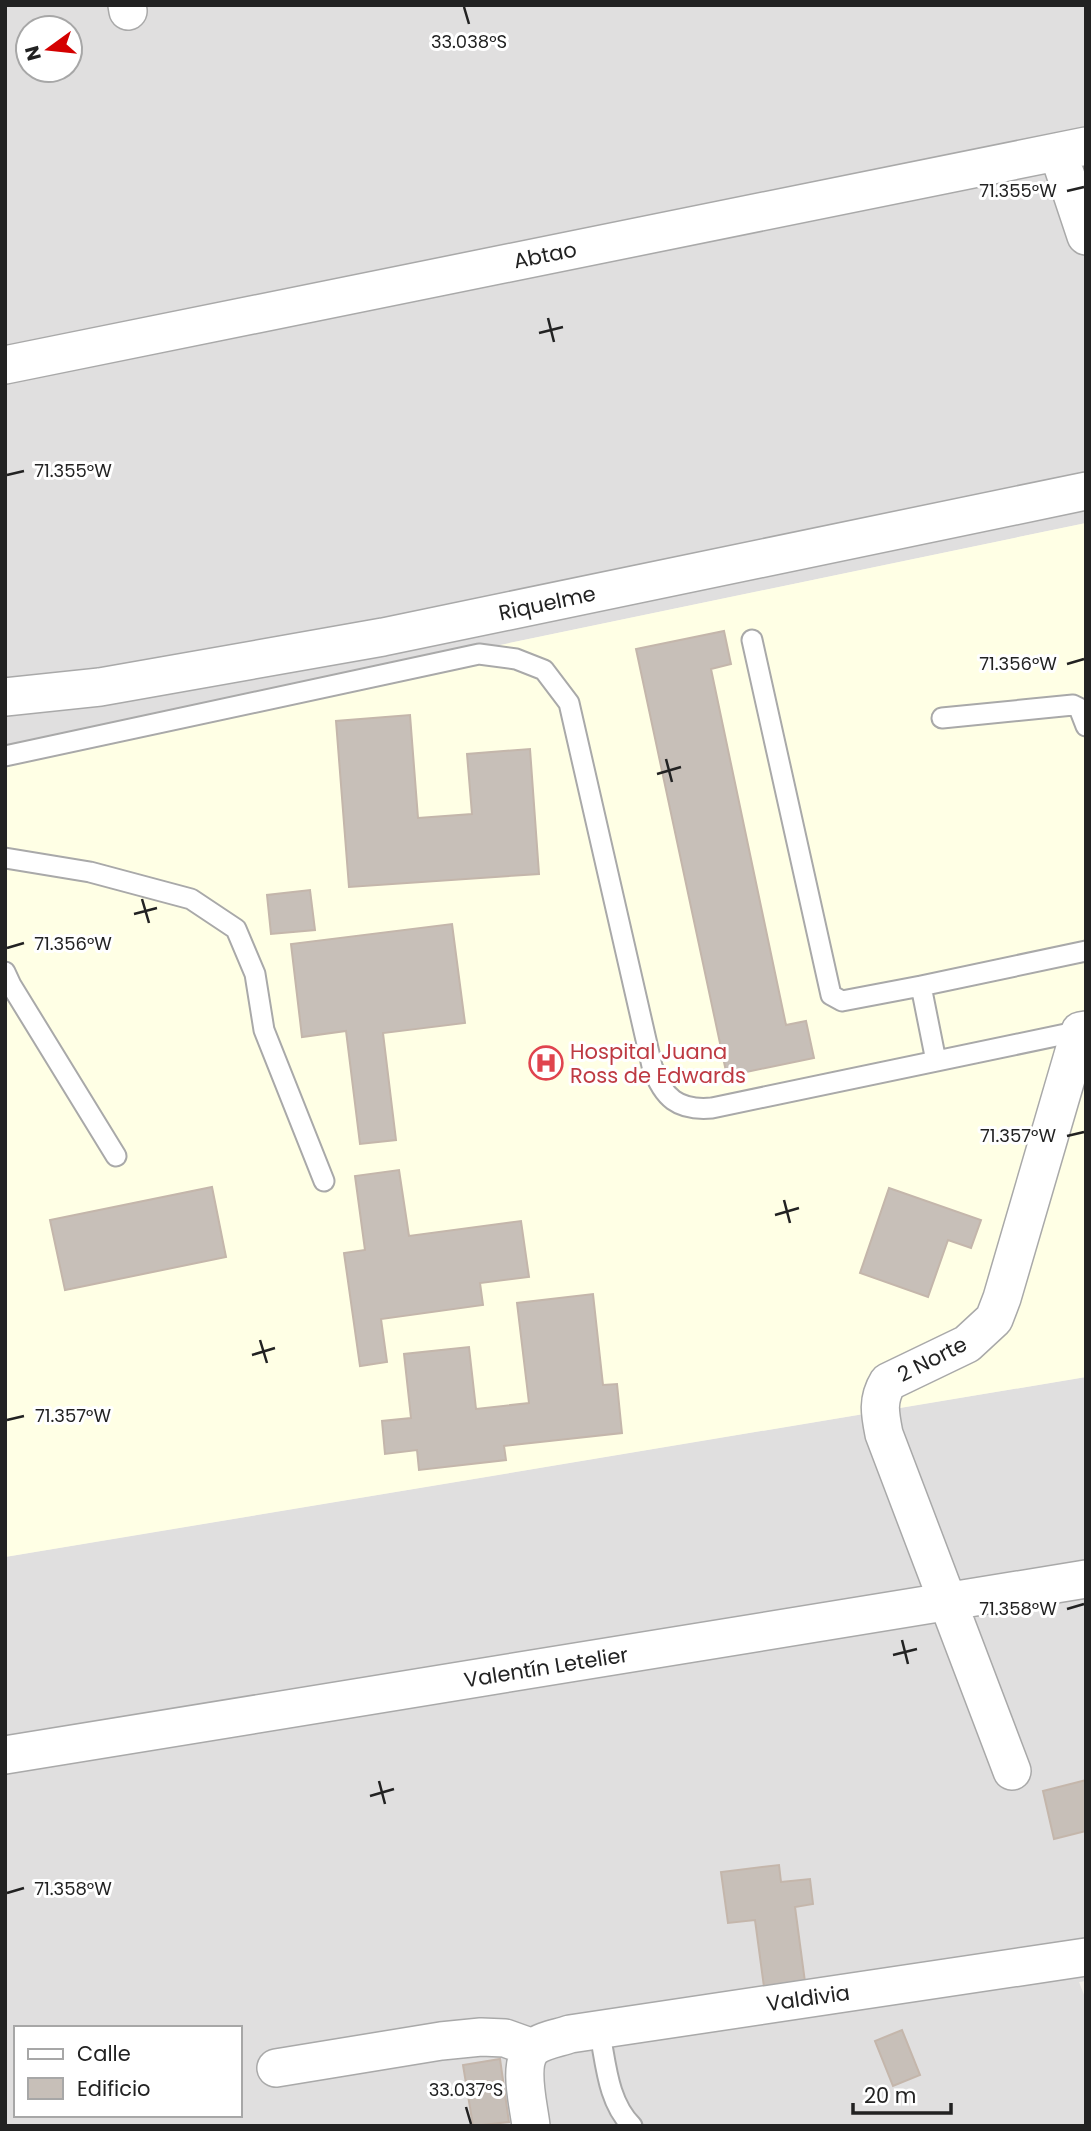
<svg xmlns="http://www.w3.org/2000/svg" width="1091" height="2131" viewBox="0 0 1091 2131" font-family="Poppins,sans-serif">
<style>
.residential{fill:#e0dfdf;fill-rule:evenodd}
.education{fill:#ffffe5}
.building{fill:#c7bfb8;stroke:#c4b6ab;stroke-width:2}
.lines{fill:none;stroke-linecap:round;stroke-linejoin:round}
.service-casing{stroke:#a9a9a9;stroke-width:23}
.minor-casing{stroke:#a9a9a9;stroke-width:40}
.service{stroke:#fff;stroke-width:19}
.minor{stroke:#fff;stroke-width:37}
.ticks{fill:none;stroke:#222;stroke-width:2.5}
.labels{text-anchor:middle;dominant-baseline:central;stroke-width:6;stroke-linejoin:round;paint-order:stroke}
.street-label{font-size:21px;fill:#222;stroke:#fff}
.health-label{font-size:21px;fill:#be3a42;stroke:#fff;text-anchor:start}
.ticks-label{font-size:18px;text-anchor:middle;fill:#222;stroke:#fff;stroke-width:6;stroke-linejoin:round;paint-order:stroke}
</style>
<rect width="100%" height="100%" fill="#f2efe9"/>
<path class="residential" d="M5,5h1081v518l-1081,225zM28,28h42v42h-42z
M1086,1377v604l-7,1 7,18v126h-1081v-569zM16,2028h224v87h-224z"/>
<path class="education" d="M1086,523v854l-1081,180v-809z"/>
<path class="building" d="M724,631l7,33 -20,5 75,356 20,-4 8,37 -87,18 -91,-427z
M410,715l8,103 54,-4 -5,-60 63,-5 9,125 -190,13 -13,-166z
M310,890l5,40 -44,4 -4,-39z
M452,924l13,99 -82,10 13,107 -36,4 -14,-113 -44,6 -11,-93z
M399,1170l10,66 112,-15 8,56 -49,6 3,22 -102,14 6,43 -27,4 -16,-113 21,-3 -10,-74z
M212,1187l14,70 -161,33 -15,-70z
M889,1188l92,32 -10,28 -23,-8 -20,57 -68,-24z
M593,1294l10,91 14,-1 5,49 -118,13 2,14 -87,10 -2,-20 -32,4 -3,-33 29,-3 -7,-64 65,-7 7,62 53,-6 -12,-100z
M1086,1780v51l-32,8 -11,-48z
M779,1865l2,17 29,-3 3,25 -18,3 10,75 -41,5 -9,-67 -27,3 -7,-51z
M902,2030l18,45 -27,11 -18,-45z
M500,2059l9,63 -36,4 -10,-61z"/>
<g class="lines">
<defs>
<path id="service" d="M752,640l79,355 11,6 79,-15 165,-35
M942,718l131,-13 6,3 7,18
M5,756l474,-102 37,5 28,11 25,33 83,363c11,32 26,45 60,42l368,-77
M5,858l85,14 101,27 45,30 19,45 9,56 60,151
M5,972l6,13 105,171
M921,986l15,75
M599,2029c7,33 8,72 33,97"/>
<path id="minor" d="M127,5l1,6
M1058,152l28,84
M5,365l1081,-219
M5,697l95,-10 283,-50 703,-146
M5,1755l1081,-176
M1012,1771l-128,-337c-4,-20 -7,-34 4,-52l79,-38 27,-25 8,-21 78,-267 6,-1
M276,2068l165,-27 40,-4 24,1 28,10
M531,2126c-2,-20 -14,-62 2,-78 9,-8 26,-10 37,-14l516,-77"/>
</defs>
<use href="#service" class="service-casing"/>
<use href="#minor" class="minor-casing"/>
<use href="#service" class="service"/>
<use href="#minor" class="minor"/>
</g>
<path class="ticks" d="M464,7l5,17M1067,191l17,-4M548,318l6,24M539,333l24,-6M7,475l17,-4M1067,664l17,-5M666,759l6,23M657,774l24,-7M142,899l7,24M134,914l23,-6M7,948l17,-5M1067,1136l17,-4M784,1200l6,23M775,1215l24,-7M260,1340l7,23M252,1355l23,-7M7,1420l17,-4M1067,1609l17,-5M902,1640l6,24M893,1655l24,-6M379,1781l6,23M370,1796l24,-7M7,1893l17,-5M466,2107l5,17"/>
<defs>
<symbol id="hospital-ring" viewBox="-11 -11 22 22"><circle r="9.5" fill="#fff" stroke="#e0444e" stroke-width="1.5"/><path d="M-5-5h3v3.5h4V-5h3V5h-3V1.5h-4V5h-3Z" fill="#e0444e"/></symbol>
</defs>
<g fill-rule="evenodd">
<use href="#hospital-ring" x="527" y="1044" width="38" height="38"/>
</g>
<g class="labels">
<g class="street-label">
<text transform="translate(545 255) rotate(-11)">Abtao</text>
<text transform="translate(547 603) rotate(-12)">Riquelme</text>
<text transform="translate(932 1359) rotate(-27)">2 Norte</text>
<text transform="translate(546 1667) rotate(-9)">Valentín Letelier</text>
<text transform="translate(808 1998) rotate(-8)">Valdivia</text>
</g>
<g class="health-label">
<text x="570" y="1051">Hospital Juana<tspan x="570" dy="24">Ross de Edwards</tspan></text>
</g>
</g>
<g class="ticks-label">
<text x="469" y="48">33.038°S</text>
<text x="1018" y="197">71.355°W</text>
<text x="73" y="477">71.355°W</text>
<text x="1018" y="670">71.356°W</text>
<text x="73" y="950">71.356°W</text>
<text x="1018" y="1142">71.357°W</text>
<text x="73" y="1422">71.357°W</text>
<text x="1018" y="1615">71.358°W</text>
<text x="73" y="1895">71.358°W</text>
<text x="466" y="2096">33.037°S</text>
</g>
<rect width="1091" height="2131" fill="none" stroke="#222222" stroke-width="14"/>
<rect x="14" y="2026" width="228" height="91" fill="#ffffff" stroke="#a7a7a7" stroke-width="2"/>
<rect x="28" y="2049" width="35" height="10" fill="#ffffff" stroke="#a7a7a7" stroke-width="2"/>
<text x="77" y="2061" font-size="21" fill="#222222">Calle</text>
<rect x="28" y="2078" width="35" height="21" fill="#c7bfb8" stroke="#a7a7a7" stroke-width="2"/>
<text x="77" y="2096" font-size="21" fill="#222222">Edificio</text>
<g transform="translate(49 49) rotate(255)"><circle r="33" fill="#ffffff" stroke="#a7a7a7" stroke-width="2"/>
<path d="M0-5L12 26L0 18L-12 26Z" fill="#d40000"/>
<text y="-10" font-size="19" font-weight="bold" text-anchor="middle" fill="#222222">N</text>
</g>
<path d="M853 2103v10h98v-10" fill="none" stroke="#222222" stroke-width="3.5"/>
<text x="864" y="2103" font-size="21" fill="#222222" stroke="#ffffff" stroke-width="5" paint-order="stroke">20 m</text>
</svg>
